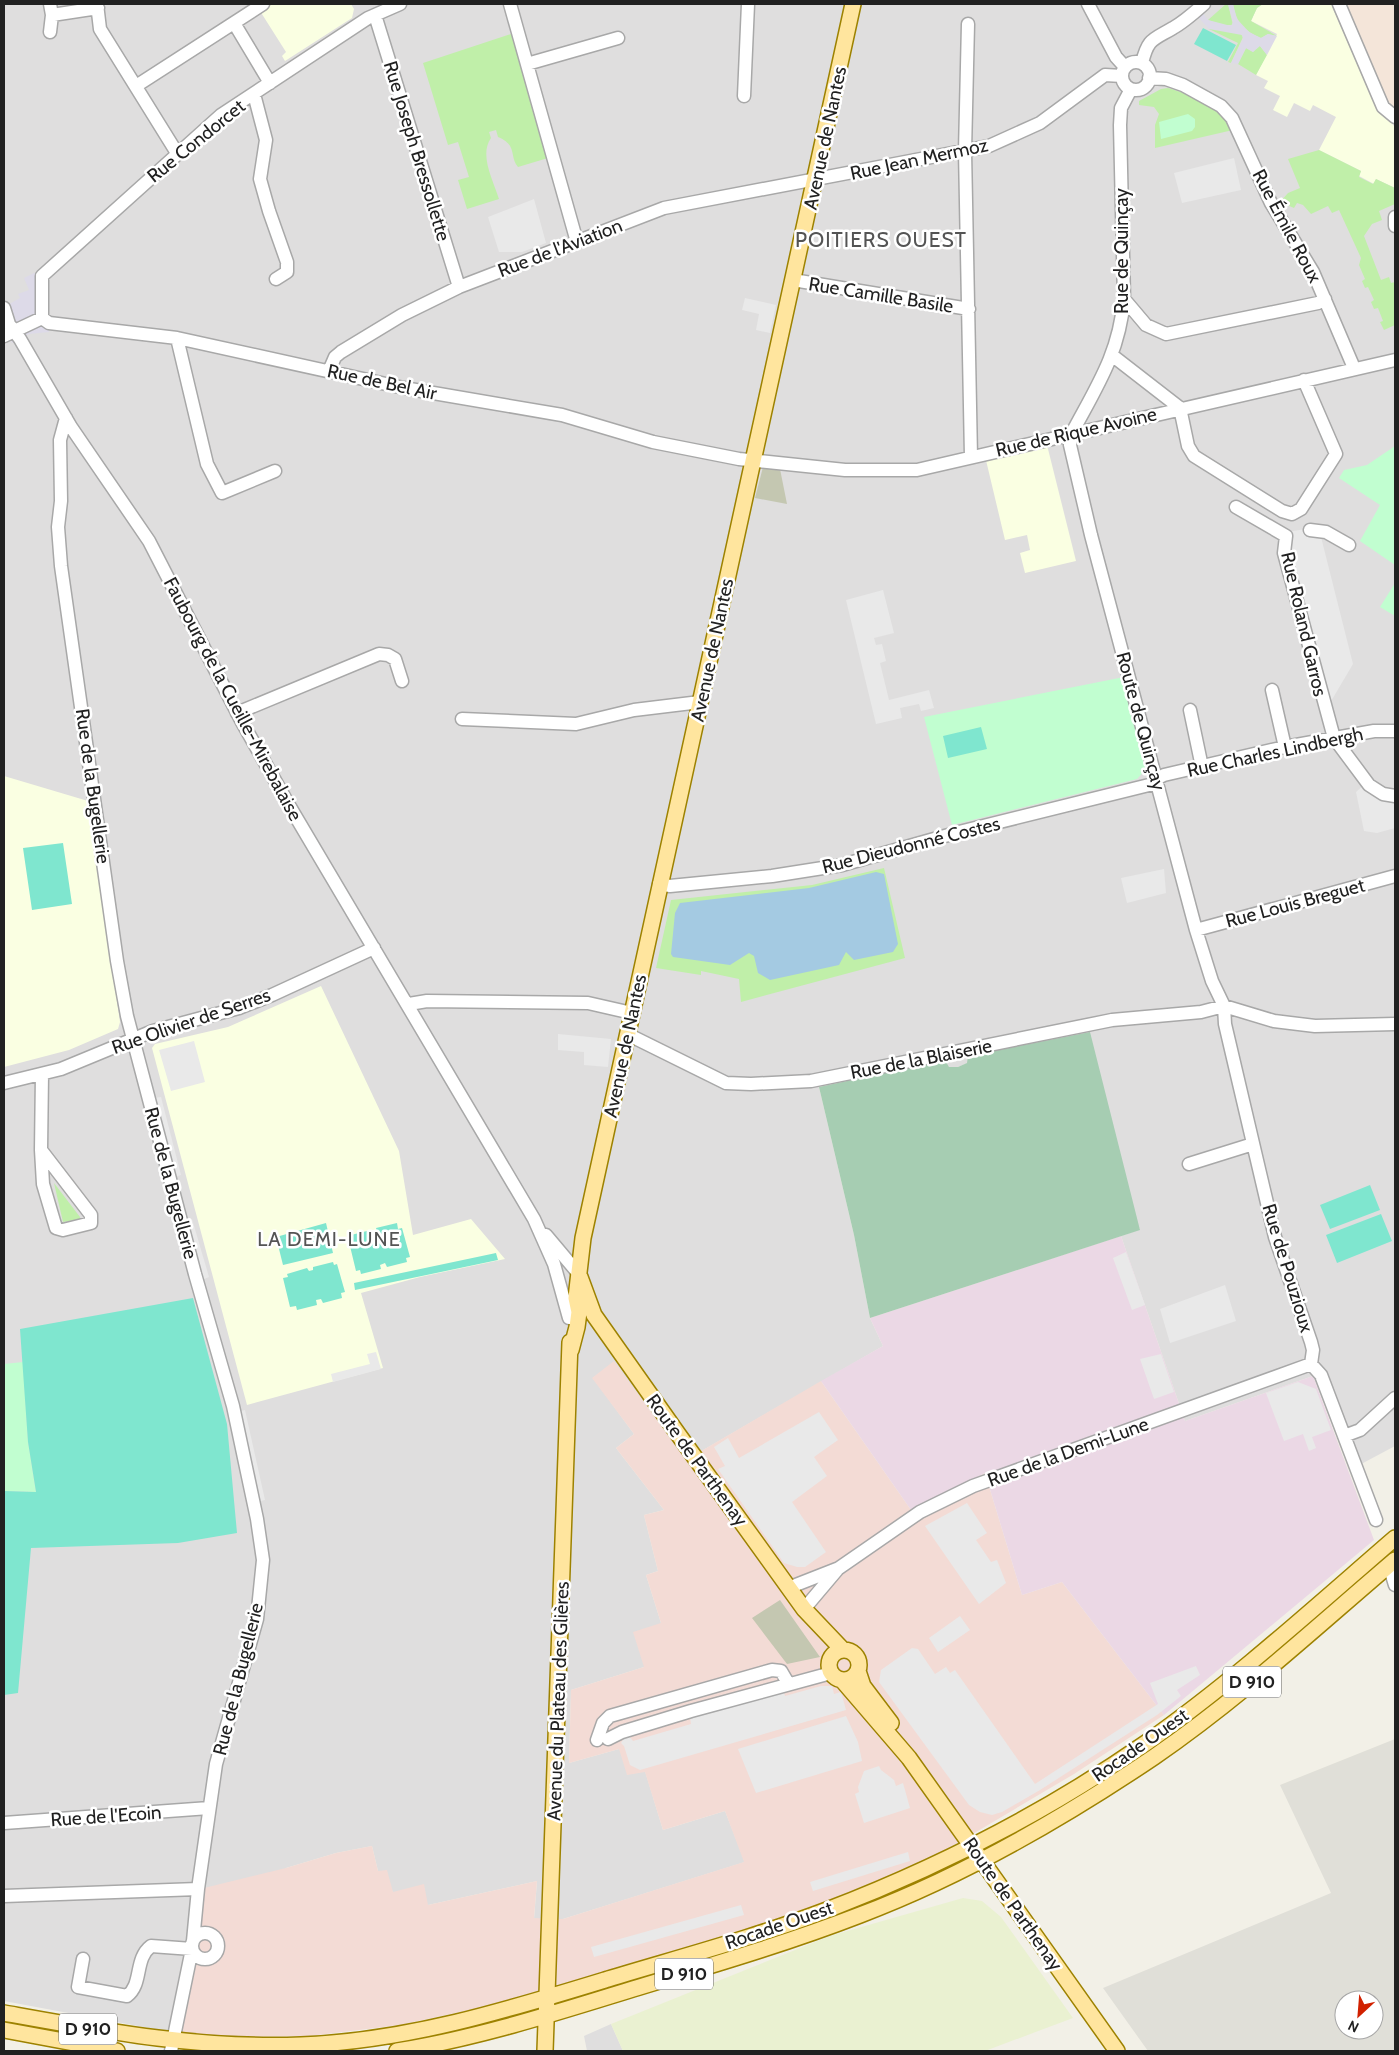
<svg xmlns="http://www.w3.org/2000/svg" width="1399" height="2055" viewBox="0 0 1399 2055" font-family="Cabin,sans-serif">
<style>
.residential{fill:#dfdede}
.commercial{fill:#f3dbd5}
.industrial{fill:#ebd8e5}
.education{fill:#faffe2}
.military{fill:#f4e5d9}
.airport{fill:#e0dfd8;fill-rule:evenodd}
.construction{fill:#c4c7b1}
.farmland{fill:#eaf1d1}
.grass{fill:#c0efa9}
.cemetery{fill:#a6cdb2}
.park{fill:#c1fed0}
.pitch{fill:#7fe6cf}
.parking{fill:#e9e9e9}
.plaza{fill:#dddae8}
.water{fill:#a4cae2}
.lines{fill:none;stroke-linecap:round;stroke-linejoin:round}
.minor-casing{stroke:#a8a8a8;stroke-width:15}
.major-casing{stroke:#9d8200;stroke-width:18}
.minor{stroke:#fff;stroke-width:12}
.major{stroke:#ffe59e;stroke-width:15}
.labels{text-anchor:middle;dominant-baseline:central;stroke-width:5;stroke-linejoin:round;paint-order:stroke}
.shield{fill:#fff;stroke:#646464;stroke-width:1}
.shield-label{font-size:18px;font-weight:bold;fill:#212121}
.street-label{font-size:19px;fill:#212121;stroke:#fff}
.neighbourhood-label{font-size:20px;letter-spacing:1px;fill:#545454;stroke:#fff}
.quarter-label{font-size:21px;letter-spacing:1px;fill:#545454;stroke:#fff}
</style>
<rect width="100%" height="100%" fill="#f2f0e7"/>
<path class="residential" d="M4,4h1342l40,94 9,12v1336l-45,24 -37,-94 -128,45 -64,-185 19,-7 -172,-173v7l-10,4h-9l-4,-6 -126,26 35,148 16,83 13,28 -197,114 -72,-98 -21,16 41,56 -18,14 48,62 -20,5 14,56 -12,4 15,48 -17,44 -73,23 -2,73 50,-14 26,22 18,59 62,-19 20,51 -182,57h-29l3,-38 -109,24 -35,-13 -15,-21 -6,-25 -36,7 -50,15 -93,107 -12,59 -177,-33z
M611,2024l12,27h-36l-3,-15z"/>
<path class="commercial" d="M614,1361l72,99 135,-79 90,129 74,-37 37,122 40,-13 102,133 -90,59 -142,84 -131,54 -173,55 -126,36 -102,22 -90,11 -80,1 -49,-3 12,-59 11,-87 82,-20 50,-15 36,-7 6,25 9,-1 6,22 31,-8 4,21 109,-24 -3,37 29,1 181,-57 -19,-51 -62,19 -18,-58 -18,3 -8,-26 -50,14 2,-73 73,-23 -11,-35 28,-9 -15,-48 12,-4 -14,-56 20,-5 -48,-62 18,-14 -42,-56z"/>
<path class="industrial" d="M1121,1236l64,185 128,-45 61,164 -210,175 -102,-133 -40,13 -37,-122 -74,37 -90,-129 62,-35 -13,-28z"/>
<path class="education" d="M271,4h80l3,5 -2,9 -67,43 -3,-5 4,-4 -26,-41z
M1263,4h68l40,92 9,15 15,16v61l-19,-9 -2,5 -15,-8 2,-5 -42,-21 17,-33 -23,-12 -3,6 -16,-8 -7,14 -14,-7 7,-14 -16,-8 4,-7 -12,-6 21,-41 -26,-13 6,-13z
M1047,445l29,116 -51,12 -5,-20 10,-3 -3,-15 -22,5 -20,-84z
M4,776l84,25 32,221 -2,7 -49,21 -65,17z
M321,986l78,165 14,84 58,-16 34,40 -85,18 -59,16 22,75 -136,37 -95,-357 3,-4 73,-17z"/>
<path class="military" d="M1346,4h49v106l-9,-12z"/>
<path class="airport" d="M1395,1739v312h-247l-45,-63 228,-95 -51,-108zM1344,2000h30v30h-30z"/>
<path class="construction" d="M763,467l17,2 7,35 -32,-6z
M780,1600l40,57 -33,7 -35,-46z"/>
<path class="farmland" d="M963,1898l19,3 19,16 72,101 -88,33h-362l-12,-27 219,-88z"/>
<path class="grass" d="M1226,4h2l5,21h-11l-14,-5z
M1233,4h30l-6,4 -6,13 26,15 -9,-2 -7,4c-16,-6 -26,-17 -28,-34z
M1212,28l28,5 3,4 -12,26 -3,-1 10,-19 -29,-14z
M514,33l34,125 -30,9c-9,-10 0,-22 -20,-30l-2,-7 -7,2 2,6c-12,17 2,42 8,61l-32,10 -9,-29 11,-3 -11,-35 -10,3 -25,-82z
M1258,46h2l7,9 -11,20 -18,-11 8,-16 7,4z
M1168,88c22,6 55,21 65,42l-78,18v-23l4,-11 -5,-7 -15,-2v-4l22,-12z
M1319,150l42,21 -2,6 14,7 3,-5 19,9v16l-16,7 3,9 -10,4 -8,12 17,44 8,-3 2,6 4,-1v43l-11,5 -4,-8 3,-1 -5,-13 -4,1 -3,-7 3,-2 -6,-13 -3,1 -3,-7 3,-2 -6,-14 2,-7 -22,-48 -7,3 -4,-7 -17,8 -8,-9 -6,-2 -3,5 -14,-6 8,-9 12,-5 -12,-29z
M884,868l21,90 -164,44 -2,-23 -38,-8v4l-45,-7 15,-68 141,-15z
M54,1183l26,34v2l-17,3z"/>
<path class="cemetery" d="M1090,1032l50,198 -270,88 -16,-83 -35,-148 126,-27 4,7h9l9,-4 1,-7z"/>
<path class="park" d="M1188,114l7,5v8l-3,4 -31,8 -2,-17z
M1395,446v119l-35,-24 20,-36 -41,-27 5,-8 23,-5z
M1395,583v33l-15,-9z
M1124,677l22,92 -9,10 -185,46 -28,-108z
M23,1362l5,80 8,50 -32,-1v-127z"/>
<path class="pitch" d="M1203,28l33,17 -9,16 -33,-17z
M981,727l6,22 -39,9 -5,-22z
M63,843l9,61 -40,6 -9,-62z
M1370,1185l10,25 -50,19 -10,-24z
M1381,1214l11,27 -55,22 -11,-28z
M326,1223l7,30 -50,12 -7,-28z
M397,1223l1,6 4,-1 8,29 -4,1 1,4 -20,5 -2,-4 -5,2 1,4 -20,5 -1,-4 -4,1 -7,-29 3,-1 -1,-6 20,-5 2,6 5,-1 -2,-7z
M496,1253l2,7 -143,30 -1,-7z
M333,1262l1,3 3,-1 8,28 -4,1 1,5 -19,5 -2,-4 -5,1 1,5 -20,5 -1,-4 -6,1 -7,-29 5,-1 -1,-3 20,-6 2,3 4,-1v-3z
M193,1298l34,126 10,109 -59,10 -147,5 -13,145 -14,2v-204l32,1 -8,-50 -8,-113z"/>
<path class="parking" d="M1234,158l7,32 -59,13 -8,-30z
M534,199l12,44 -24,9h-23l-11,-35z
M745,298l31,7 -6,28 -14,-3 3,-16 -17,-4z
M1312,528l9,9 32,127 -26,44 -41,-160 1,-16z
M883,590l11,43 -20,5 2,7 6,-1 4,17 -6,2 9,37 40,-10 5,18 -13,3 -2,-7 -19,4 2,10 -26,6 -30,-124z
M1366,783l13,17h16v28l-18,5 -13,-2 -8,-39z
M1164,869l2,24 -39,10 -6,-25z
M558,1034l53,5 -3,28 -24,-2v-13l-26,-2z
M194,1041l11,41 -34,9 -12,-41z
M161,1097l20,78 -7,2 -20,-79z
M192,1219l17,58 -7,3 -17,-59z
M1126,1252l19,53 -13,5 -19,-52z
M1225,1285l11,36 -66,22 -10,-34z
M376,1352l5,17 -48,13 -2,-8 39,-10 -3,-10z
M1161,1354l13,38 -20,7 -14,-40z
M1298,1382l18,7 15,41 -19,7 4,11 -7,3 -6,-17 -19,7 -18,-48z
M245,1410l20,90 -9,2 -20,-90z
M819,1412l19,28 -24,17 13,19 -35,26 34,50 -21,15h-8l-13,-4 -66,-94 7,-3 -11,-19 14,-9 11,20z
M967,1503l20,30 -11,7 15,22 6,-2 9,23 -27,21 -54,-78z
M960,1616l10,14 -32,22 -9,-14z
M912,1648l6,1 17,25 11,-7 4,6 5,-3 80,114 123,-80 -8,-21 46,-17 4,9 -23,15 4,6 -24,19 -117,75 -38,22 -10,3 -12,-3 -11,-7 -90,-123 2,-12z
M821,1686h11l2,8 7,-2 5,18 -206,60 -10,-5 -6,-19 -3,-3 6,-10 6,8 58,-17 -1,-7 93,-28 2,7z
M846,1716l12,26 4,19 -106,32 -18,-44z
M879,1766l2,4 13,10 2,6 7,-3 7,25 -46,15 -9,-29 4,-2 -1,-5 6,-16z
M908,1852l2,9 -97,30 -3,-9z
M741,1905l3,10 -150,42 -3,-10z"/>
<path class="plaza" d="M1228,4h5l4,15 12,13 12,6 7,-4 9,2 -10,19 -7,-9 -7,6 -7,-4 -8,16 -7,-1 12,-24 -1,-4 -33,-6 -12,-13 2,-8 9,12 23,6 2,-4z
M34,273l14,6 1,53 -20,2 -17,9 -8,-17v-19l16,-9 -2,-4 11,-4 -5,-12z"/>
<path class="water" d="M876,872l8,2 14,70 -5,8 -39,8 -8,-8 -7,13 -69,15 -12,-7 -4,-17 -5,-3 -19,12 -57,-8 -2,-3 4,-41 5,-10 129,-15z"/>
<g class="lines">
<defs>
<path id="minor" d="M97,4l3,25 77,124
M510,4l67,238
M1088,4l28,53 9,10
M1339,4l44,103 12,10
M52,15l46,-7
M375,15l84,272
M234,23l36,60
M968,24l-3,127 6,306
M50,32l2,-17 -2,-11
M1122 76a14 14 0 1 1 28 0a14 14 0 1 1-28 0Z
M1142,63c6,-25 11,-23 31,-35 11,-6 22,-16 31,-24
M527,64l91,-26
M1149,78l17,1 17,6 38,21 11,12 39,85 42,69 41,96
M136,86l127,-82
M1131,89l-10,19 -1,17 4,174c-5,55 -27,87 -52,134l-2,12 21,90 105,395 16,51 12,25 1,18 50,213 36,105 2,8 -2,14 10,11 55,145
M254,94l12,46 -6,39 9,32 18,51v10l-11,7
M744,96l4,-92
M1395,217v9
M793,280l176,29
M1124,299l22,26 20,9 152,-31 7,-4
M4,308l5,16 11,15 51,88 78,114 93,181 48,85 244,412 20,45 15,54
M42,318v-42l179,-161 147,-97 32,-14
M4,336l38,-18 7,5 128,15 227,50 158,27 91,27 86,17 106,11h72l478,-110
M177,338l30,126 15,29 53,-22
M1113,356l67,52
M329,371l6,-14 6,-5 61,-37 57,-28 205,-79 325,-62 51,-23 65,-48 17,1
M1180,408l8,38 6,10 88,55 10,3 9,-5 35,-55 -32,-74
M66,418l-6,22 1,61 -3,26 3,39 56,395 10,55 68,258 38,132 24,113 6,41 -6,59 -41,145 -18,125 -5,52
M1236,507l50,29 -2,17 50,185 35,47 14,9 12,2
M1310,530l16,2 23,13
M1272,690l13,57
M1190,710l12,57
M237,713l142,-59 9,1 7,4 7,22
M462,719l114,5 58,-14 66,-8
M659,884l11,2 102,-10 70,-11 117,-33 194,-48 3,-5 8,-4 121,-28 89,-16h21
M1196,930l199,-54
M409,1004l18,-3 161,2 44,10
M627,1034l99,49 25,1 60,-3 301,-61 89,-8 23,-6 50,15 41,5 80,-2
M4,1083l57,-14 92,-38 86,-23 33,-13 102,-47
M41,1150l2,34 13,44 7,2 28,-7v-8l-50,-65 1,-76
M1189,1164l64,-20
M546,1235l32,38
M1344,1436l16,-6 35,-32
M1389,1565l6,20
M788,1588l51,-20 81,-56 53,-26 338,-122
M804,1609l33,-39
M608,1739l14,-7 69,-21 140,-38
M597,1740l6,-17 7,-7 162,-46 9,1 7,12
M4,1823l205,-15
M4,1896l194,-7
M192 1946a13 13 0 1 1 26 0a13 13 0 1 1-26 0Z
M83,1959l-5,28 49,9c16,-12 7,-37 24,-50l41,3 -21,102"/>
<path id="major" d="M580,1277l14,38 84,119 126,175 38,40
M571,1350l6,-23 2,-15 -3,-14 7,-60 270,-1234
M829 1665a15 15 0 1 1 30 0a15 15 0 1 1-30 0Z
M858,1671l5,15 28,37
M842,1680l67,78 208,293
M4,2013c100,18 194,36 297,32 106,-4 206,-35 307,-66 73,-22 148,-42 219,-69 112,-43 221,-99 319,-167 88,-62 168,-135 249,-205
M4,2030l113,21
M397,2051c81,-13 158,-38 236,-62 76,-23 152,-45 227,-74 103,-39 202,-96 294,-158 86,-59 162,-130 241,-197
M545,2051l25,-709"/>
</defs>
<use href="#minor" class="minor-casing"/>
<use href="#major" class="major-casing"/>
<use href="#minor" class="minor"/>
<use href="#major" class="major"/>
</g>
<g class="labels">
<g class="shield">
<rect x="1223" y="1666.5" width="58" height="31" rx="4"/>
<rect x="655" y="1958.5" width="58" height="31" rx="4"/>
<rect x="59" y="2013.5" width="58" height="31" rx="4"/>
</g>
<g class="shield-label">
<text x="1252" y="1682">D 910</text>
<text x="684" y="1974">D 910</text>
<text x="88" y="2029">D 910</text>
</g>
<g class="street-label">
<text transform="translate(825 138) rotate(-78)">Avenue de Nantes</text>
<text transform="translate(196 141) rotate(-39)">Rue Condorcet</text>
<text transform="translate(417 151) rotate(73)">Rue Joseph Bressollette</text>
<text transform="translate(919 159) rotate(-12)">Rue Jean Mermoz</text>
<text transform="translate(1287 226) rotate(62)">Rue Émile Roux</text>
<text transform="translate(560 248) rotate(-21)">Rue de l'Aviation</text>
<text transform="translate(1121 251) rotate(-90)">Rue de Quinçay</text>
<text transform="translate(881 295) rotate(9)">Rue Camille Basile</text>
<text transform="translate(382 382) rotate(12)">Rue de Bel Air</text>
<text transform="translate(1076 432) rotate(-13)">Rue de Rique Avoine</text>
<text transform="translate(1304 624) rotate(77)">Rue Roland Garros</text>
<text transform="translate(712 650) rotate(-78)">Avenue de Nantes</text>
<text transform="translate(233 699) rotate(62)">Faubourg de la Cueille-Mirebalaise</text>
<text transform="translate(1141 721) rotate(75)">Route de Quinçay</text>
<text transform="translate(1275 752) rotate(-12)">Rue Charles Lindbergh</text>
<text transform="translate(93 786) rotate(82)">Rue de la Bugellerie</text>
<text transform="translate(911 845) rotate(-14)">Rue Dieudonné Costes</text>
<text transform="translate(1295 903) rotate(-15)">Rue Louis Breguet</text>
<text transform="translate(191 1021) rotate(-19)">Rue Olivier de Serres</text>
<text transform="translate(625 1046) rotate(-78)">Avenue de Nantes</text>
<text transform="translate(921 1059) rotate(-11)">Rue de la Blaiserie</text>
<text transform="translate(171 1183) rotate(75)">Rue de la Bugellerie</text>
<text transform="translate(1288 1268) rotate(73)">Rue de Pouzioux</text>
<text transform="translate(1068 1452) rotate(-20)">Rue de la Demi-Lune</text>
<text transform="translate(697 1460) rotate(54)">Route de Parthenay</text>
<text transform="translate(238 1679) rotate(-76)">Rue de la Bugellerie</text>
<text transform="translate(558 1701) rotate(-88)">Avenue du Plateau des Glières</text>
<text transform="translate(1140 1745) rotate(-35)">Rocade Ouest</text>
<text transform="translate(106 1816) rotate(-4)">Rue de l'Ecoin</text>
<text transform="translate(1013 1904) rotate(55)">Route de Parthenay</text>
<text transform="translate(779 1925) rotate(-19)">Rocade Ouest</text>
</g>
<g class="neighbourhood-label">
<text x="329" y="1239">LA DEMI-LUNE</text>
</g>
<g class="quarter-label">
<text x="881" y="239">POITIERS OUEST</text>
</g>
</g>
<rect width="1399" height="2055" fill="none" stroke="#212121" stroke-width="10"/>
<g transform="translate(1359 2015) rotate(206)"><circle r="24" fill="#ffffff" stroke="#a6a6a6"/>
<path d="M0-4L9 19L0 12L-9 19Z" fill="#d12100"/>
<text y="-8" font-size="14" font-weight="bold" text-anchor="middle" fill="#212121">N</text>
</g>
</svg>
